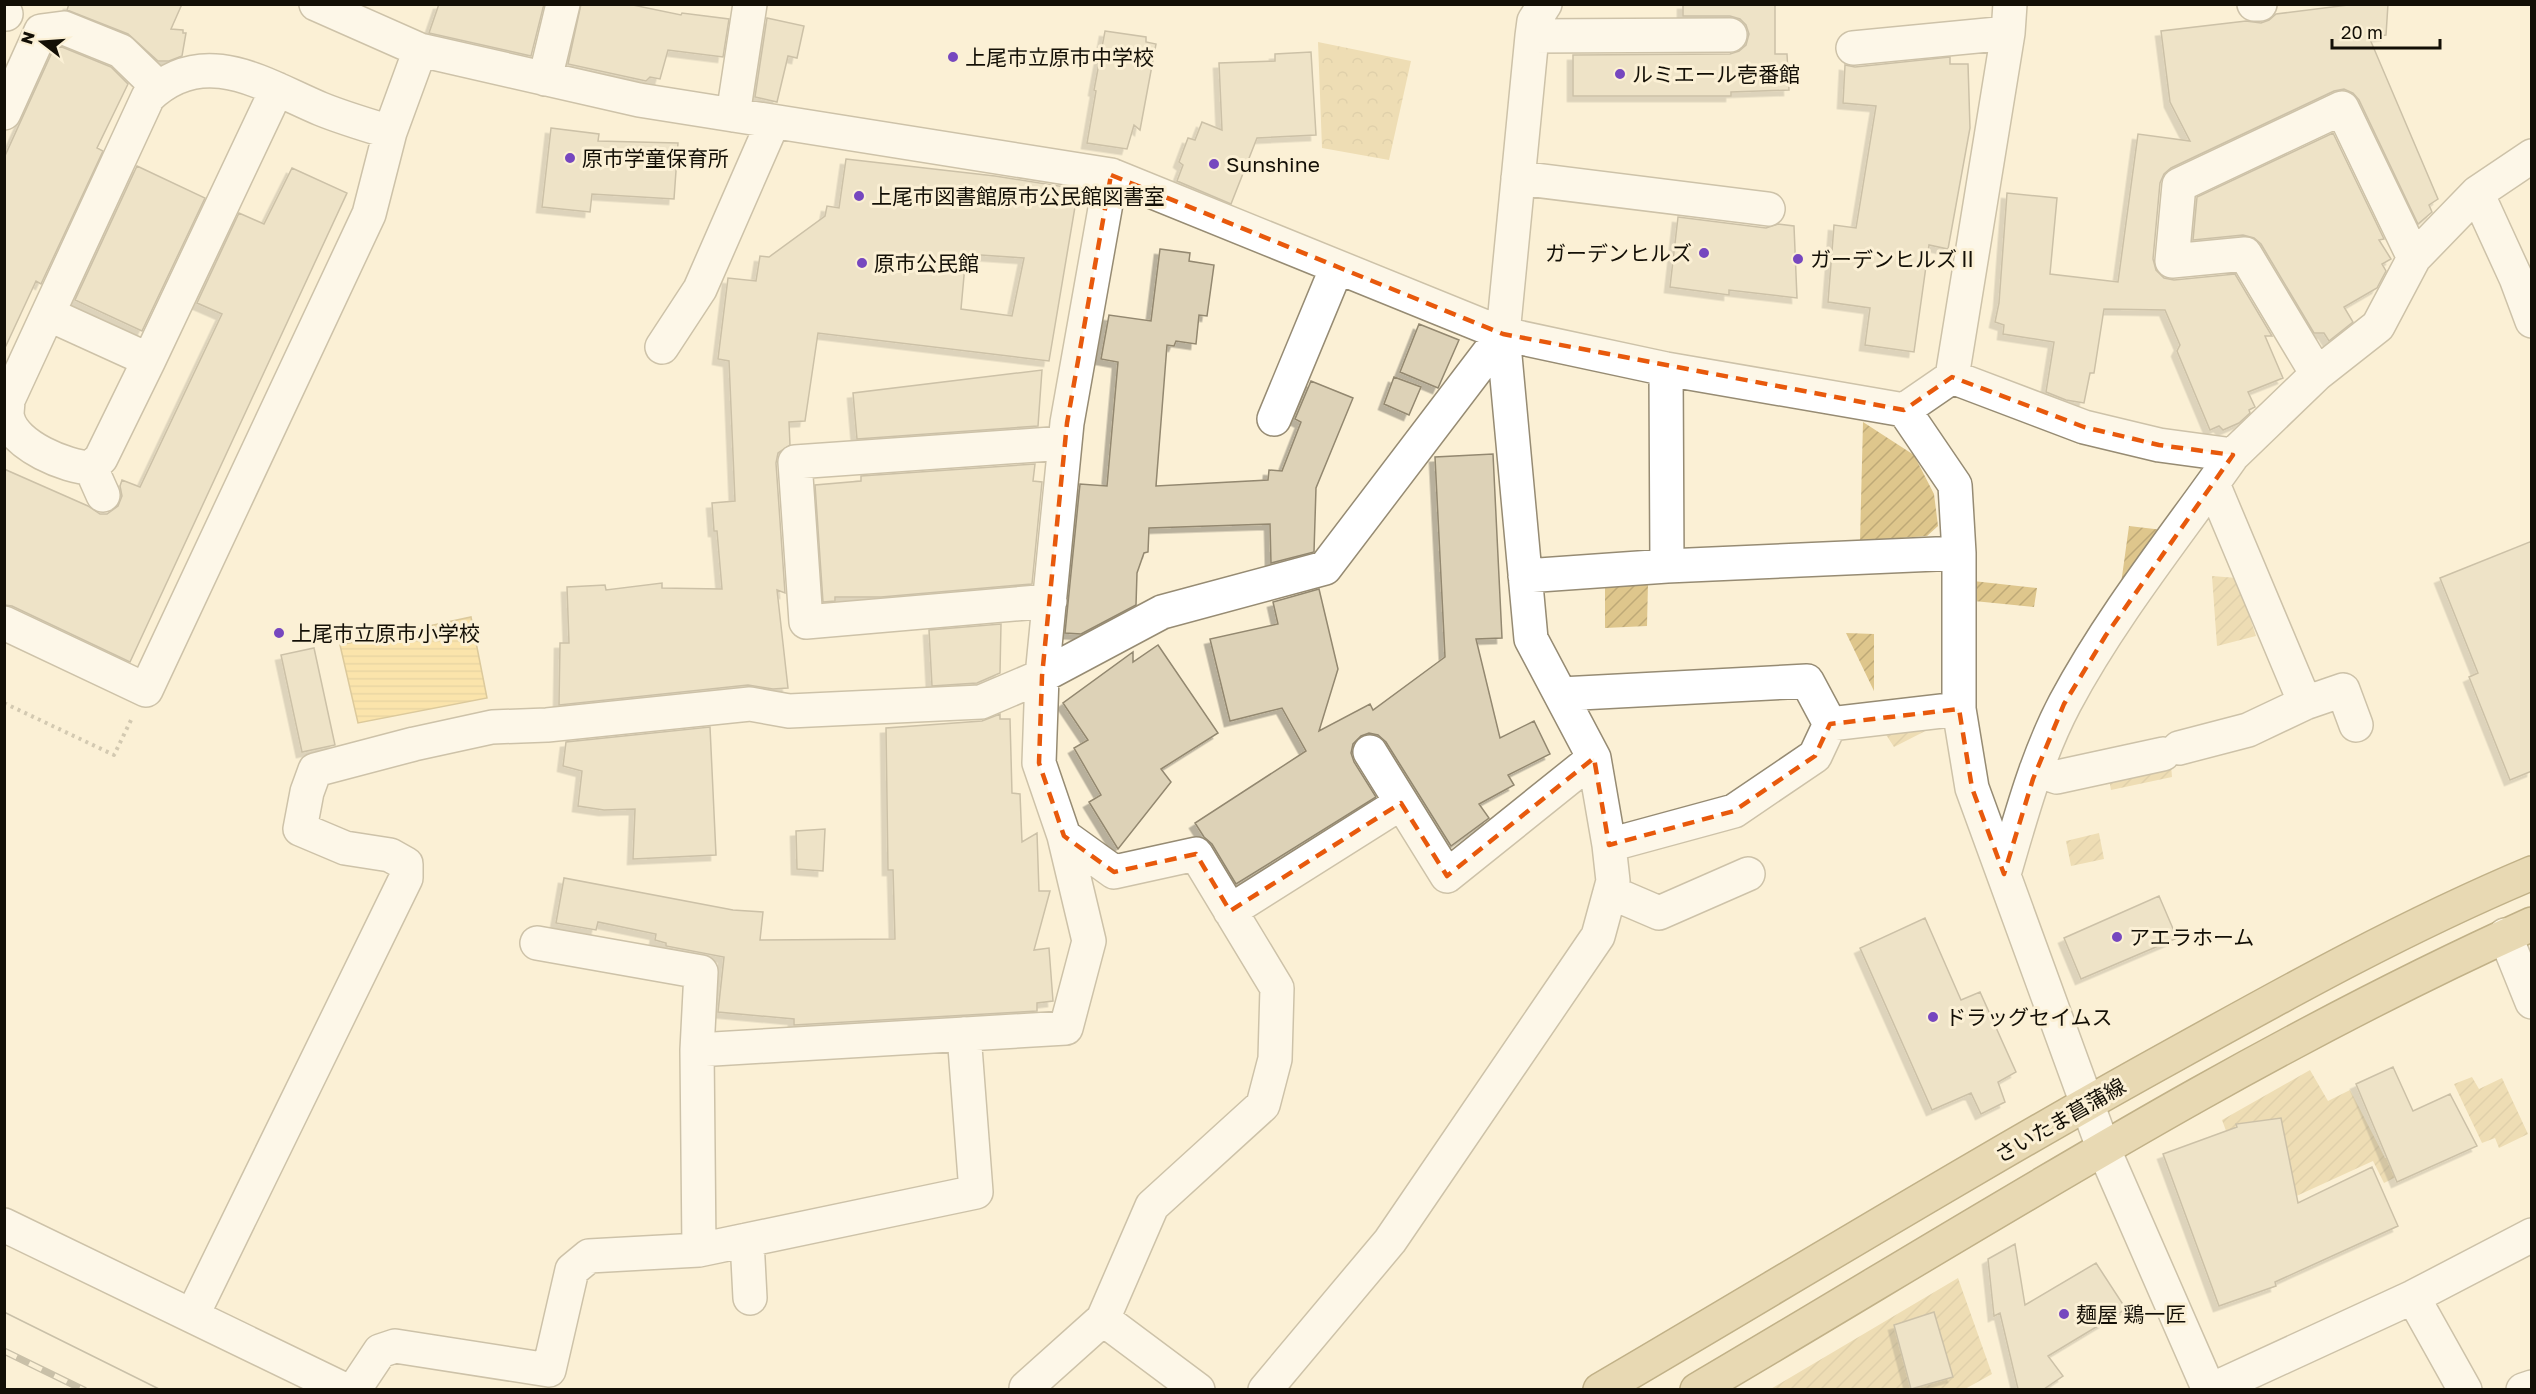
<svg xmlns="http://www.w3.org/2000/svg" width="2536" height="1394" viewBox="0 0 2536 1394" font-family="'Golos Text','Noto Sans JP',sans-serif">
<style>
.forest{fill:url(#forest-crowns)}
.garden{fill:url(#garden-furrows)}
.water{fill:url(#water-rules);stroke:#b59a56;stroke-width:1.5}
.building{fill:#ddd2b7;stroke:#938870;stroke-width:1.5;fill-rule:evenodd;filter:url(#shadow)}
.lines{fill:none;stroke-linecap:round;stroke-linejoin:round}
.minor-casing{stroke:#968b73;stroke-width:36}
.major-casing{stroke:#7a6429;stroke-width:36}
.path{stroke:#a29a86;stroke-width:4;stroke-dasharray:3 4.5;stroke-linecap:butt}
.minor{stroke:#fff;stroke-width:33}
.major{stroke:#d1bd8a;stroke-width:33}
.tram{stroke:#8c8572;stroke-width:1.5}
.rail-casing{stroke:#8c8572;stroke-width:7}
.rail{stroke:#fbf0d5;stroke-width:4.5;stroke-dasharray:14;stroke-linecap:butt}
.marked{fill:none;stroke:#e8590c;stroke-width:4.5;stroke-dasharray:12 8;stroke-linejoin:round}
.poi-dot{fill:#7647bf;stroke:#fbf0d5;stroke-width:2}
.labels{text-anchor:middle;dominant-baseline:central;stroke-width:6;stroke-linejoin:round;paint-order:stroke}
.poi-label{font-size:21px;fill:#130f06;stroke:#fbf0d5;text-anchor:start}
.street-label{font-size:21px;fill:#130f06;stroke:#fbf0d5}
</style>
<defs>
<pattern id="forest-crowns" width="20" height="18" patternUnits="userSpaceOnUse" patternTransform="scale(1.5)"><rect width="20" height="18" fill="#dec68c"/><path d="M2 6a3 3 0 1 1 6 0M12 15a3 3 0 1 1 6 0" fill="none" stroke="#bea977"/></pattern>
<pattern id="garden-furrows" width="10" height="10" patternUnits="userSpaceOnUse" patternTransform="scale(1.5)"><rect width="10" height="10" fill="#dec68c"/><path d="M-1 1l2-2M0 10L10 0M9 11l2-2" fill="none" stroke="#bea977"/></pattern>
<pattern id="water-rules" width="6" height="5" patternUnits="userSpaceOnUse" patternTransform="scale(1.5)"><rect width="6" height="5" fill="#fad579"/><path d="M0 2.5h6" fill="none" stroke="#d5b667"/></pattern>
<filter id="shadow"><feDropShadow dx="-5.5" dy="5.5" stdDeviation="0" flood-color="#0004"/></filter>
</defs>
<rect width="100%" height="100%" fill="#fbf0d5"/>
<path class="forest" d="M1318,42l93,19 -22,99 -67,-12z"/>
<path class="garden" d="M1863,422l51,33 20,39 4,32 -11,10 -67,5z
M2129,526l34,4 -43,61z
M2212,576l25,2 19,58 -39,10z
M1973,581l64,7 -3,19 -60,-6z
M1605,583h43l-1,43 -42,2z
M1846,633l28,1v57z
M1939,724l-45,23 -11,-17z
M2171,765l1,12 -61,13 -2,-11z
M2099,833l5,26 -33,7 -5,-25z
M2310,1070l18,31 22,-11 35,68 14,-4 7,18 -22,11 -11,-22 -116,53 -35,-94z
M2472,1077l7,12 23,-11 26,56 -29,14 -4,-10 -13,5 -28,-59z
M1958,1278l34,96 -27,15 -196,1z"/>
<path class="water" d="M471,617l16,81 -129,25 -18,-78z"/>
<path class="building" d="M69,4h113l-11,25 12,1v3h3l-4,23 -13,5h-11l-30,-27 -61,-24z
M439,4h105l-13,52 -102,-23z
M581,4h47l53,11 1,-2 47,6 -6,38 -55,-7 -8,29 -10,-2 -4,4 -78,-17z
M1683,4h92v50h12l2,36 -58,2v4h-158v-41l157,-1 9,-3 7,-6 3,-11 -3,-9 -6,-6 -10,-3h-47z
M2356,4h32l-2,31 -17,2 69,162 -9,6 3,7 -14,12 -59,-124 -6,-7 -9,-4 -10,2 -163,77 -7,6 -4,9 -7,76 3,11 8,8 10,2 61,-6 37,62h-7l18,42 -35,14 7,15 -6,3 1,3 -11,10 -16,7 -4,-4 -9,4 -33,-79 3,-6 -15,-35 -61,-1 -10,64h-4l-6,30 -18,-3 -20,-8 8,-50 -51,-8 1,-9 -9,-3 4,-19 8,-110 50,5 -7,76 68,8 20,-148 52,7 -20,-39 -9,-71 85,-10 15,2 8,-3 7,-6z
M767,18l37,8 -7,32 -9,-2 -11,46 -22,-5z
M1105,31l41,6v5l10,2 -16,86 -6,-5 -7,24 -40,-6 9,-52 -2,-1z
M62,47l49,20 17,17 -31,64 6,3 -62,133 -5,-3 -32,69v-192l50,-110z
M1311,52l5,83 -59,3 -26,66 -54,-23 6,-16 -4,-3 9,-24 7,2 7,-18 20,8 -3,-67 56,-2v-7z
M1950,57v7h18l2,64 -22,121 -19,-4 -15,107 -49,-7 5,-37 -42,-6 6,-77 22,3 20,-122 -33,-3 2,-38 10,2z
M551,128l48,6 -1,7 80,2 -4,56 -82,-5 -2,18 -48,-5z
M2333,133l51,106 -5,1 12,19 -9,5 4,7 -9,17 -33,19 9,15 -24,19 -5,-8h-10l-53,-89 -7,-6 -11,-3 -50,5 4,-43z
M846,159l149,17 83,13 -29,172 -231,-28 -13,88 -16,1 1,23 -12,8 -2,10 9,130 -8,-3 11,98 -15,1 -25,-4 -189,20 1,-62h9l-2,-56 38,-2 1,5 56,-7v5l60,1 -5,-58h-3l-2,-28 23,-2 -6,-140 -11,-2 10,-81 28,3 4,-25 9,1 56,-41 2,-10 12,2zM966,254l58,4 -12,58 -51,-7z
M137,166l68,32 -63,133 -67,-31z
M292,168l55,25 -217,469 -118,-56 -8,-1v-136l84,37 12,8h7l11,-8 4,-10 -2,-10 2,-6 18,7 82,-173 -25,-11 42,-90 25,11z
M1678,217l88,11 12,-4 16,2 3,72 -68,-8v5l-59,-8z
M1160,249l30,4 -1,8 25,4 -7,51 -8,-1 -3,29 -20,-3 -2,5 -7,-1 -11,141 112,-6 1,-10 13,1 19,-49 -6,-3 16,-38 42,17 -37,90 -2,64 -43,11 -1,-39 -121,4 -1,24 -4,1 -7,20 -1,32 -55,29 -16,-1 15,-149 27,2 11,-124 -17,-3 8,-44 42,6z
M1419,324l40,16 -21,48 -38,-16z
M1042,370l-4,56 -181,13 -4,-46z
M1394,377l27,10 -12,28 -25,-11z
M1493,454l9,184 -26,1 24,99 34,-17 16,33 -42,21 6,10 -35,19 10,14 -38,28 -65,-104 -8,-7 -9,-2 -8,3 -8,8 -2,9 3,9 22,35 -140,87 -24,-40 -8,-7 -9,-14 111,-72 -24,-43 -52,13 -20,-82 68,-15 -5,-22 46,-13 19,80 -19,62 51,-27 3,6 72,-53 -10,-200z
M1035,464l-2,17 9,1 -10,102 -151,13h-46v4l-12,1 -8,-117 46,-4v-5z
M2532,541v230l-22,9 -41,-103 9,-4 -38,-95z
M1001,624l-1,49 -23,10 -45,3 -3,-56z
M1158,645l60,88 -57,36 10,13 -53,67 -29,-47 12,-7 -27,-47 14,-8 -25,-37 70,-51v10z
M314,648l21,97 -33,7 -21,-97z
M1000,714v5h10l2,74 8,1 2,48 15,-9 2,58h11l-16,59 15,-2 4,53 -16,2v8l-243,14v-6l-76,-7 6,-55 -58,-11v-3l-11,-3 1,-6 -58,-12 -2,8 -40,-7 8,-45 169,32 30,2 -3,28 135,-1 -2,-69h-5l-2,-142 96,-7z
M710,727l6,128 -83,4 2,-50 -31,1 -26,-4 4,-35 -19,-5 3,-24z
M825,829l-2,42 -26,-2 -1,-38z
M2159,896l18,42 -96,41 -17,-41z
M1925,918l36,82 19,-8 36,80 -18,10 7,20 -24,12 -10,-21 -39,17 -72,-162z
M2393,1067l20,44 37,-17 27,52 -80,36 -41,-98z
M2281,1118l17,85 74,-36 26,59 -123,56 1,4 -57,20 -56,-152 74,-27 -1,-3z
M2015,1244l10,61 71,-42 30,46 -78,47 15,20 -19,13h-26l-18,-76 -6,3 -6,-57z
M1934,1312l19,65 -42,12 -17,-64z"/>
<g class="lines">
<defs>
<path id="minor" d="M316,4l104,46 219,50 472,75 392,159 163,35 238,41 48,-33 56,-344 2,-29
M2254,4h6
M4,14h2
M1532,36l198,-1
M1853,48l155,-15
M545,79l18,-75
M4,113l37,-82 23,-3 57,23 37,36
M733,115l17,-111
M1518,178l250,31
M2477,193l39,85 16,43
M48,314l101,46 128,-271
M662,347l38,-58 73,-167
M149,360l-48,98 -10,10c-25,-1 -76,-22 -83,-49 -2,-5 0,-13 0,-19l140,-303c56,-54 116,-12 173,12 22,9 46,16 69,23
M1666,369l1,197
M2317,374l-72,-120 -73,7 7,-76 163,-77 72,150
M1952,377l132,50 75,18 74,10 84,-81 61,-48 36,-68 63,-65 55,-37
M1904,410l51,75 4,68v156l13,79 132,362 105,240
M1274,419l63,-152
M91,468l12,27
M2213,484l92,219 38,-13 13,35
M1525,576l142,-10 292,-13
M1050,601l-244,21 -11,-160 270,-19
M4,623l142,67 223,-476 21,-82 30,-82
M1561,694l246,-13 23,43 129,-15
M2179,748l69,-18 57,-27
M1370,752l77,124 147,-118
M2036,770l21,7 106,-23
M1609,845l125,-34 81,-55 15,-32
M2004,874c17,-58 33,-118 61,-171 47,-88 111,-167 168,-248
M1610,892l49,21 89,-39
M1230,911l171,-108
M2505,935l27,67
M537,943l164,29 -4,78
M4,1225l341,165
M747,1240l3,58
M699,1250l-2,-200 369,-22 23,-87 -25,-105 -25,-73 3,-87 25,-253 44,-248
M2413,1297l52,93
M192,1316l214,-438v-14l-16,-9 -45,-7 -45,-19 7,-37 8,-22 99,-26 78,-17 55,-2 203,-21 39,7 192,-9 61,-26 120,-64 163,-44 178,-234 29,-298 2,-15 11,-17
M1103,1319l95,71
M354,1390l26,-39 15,-5 154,24 23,-100 17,-14 110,-6 277,-58 -12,-158
M1028,1390l-2,-2 77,-69 49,-113 111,-101 12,-46 2,-71 -81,-134 -82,18 -50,-36
M1265,1390l125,-149 208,-305 15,-55 -4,-36 -15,-87 -63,-119 -28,-305
M2211,1390l202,-93 119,-62
M2523,1390l9,-3"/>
<path id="major" d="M1600,1390c191,-112 380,-228 574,-335 117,-65 234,-130 358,-182
M1697,1390c274,-161 544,-335 835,-466"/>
</defs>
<use href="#minor" class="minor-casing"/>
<use href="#major" class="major-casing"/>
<path class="path" d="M4,703l110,52 17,-35"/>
<use href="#minor" class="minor"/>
<use href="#major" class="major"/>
<path class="tram" d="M4,1312l157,78"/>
<defs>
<path id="rail" d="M4,1351l80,39"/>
</defs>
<use href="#rail" class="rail-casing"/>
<use href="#rail" class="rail"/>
</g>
<path d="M0 0H2536V1394H0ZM1111,175l392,159 401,76 48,-33 132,50 75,18 74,10 -127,180 -42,69 -31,75 -29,95 -32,-86 -13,-79 -129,15 -15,32 -81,55 -125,34 -15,-87 -147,118 -46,-73 -171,108 -34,-57 -82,18 -50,-36 -25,-73 3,-87 25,-253z" fill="#fbf0d5" fill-opacity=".55" fill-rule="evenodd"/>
<path class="marked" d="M1111,175l392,159 401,76 48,-33 132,50 75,18 74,10 -127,180 -42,69 -31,75 -29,95 -32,-86 -13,-79 -129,15 -15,32 -81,55 -125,34 -15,-87 -147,118 -46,-73 -171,108 -34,-57 -82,18 -50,-36 -25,-73 3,-87 25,-253z"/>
<g class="poi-dot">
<circle cx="953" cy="57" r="6"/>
<circle cx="1620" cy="74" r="6"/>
<circle cx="570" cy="158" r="6"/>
<circle cx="1214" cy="164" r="6"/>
<circle cx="859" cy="196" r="6"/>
<circle cx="1704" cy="253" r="6"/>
<circle cx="1798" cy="259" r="6"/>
<circle cx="862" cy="263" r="6"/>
<circle cx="279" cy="633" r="6"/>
<circle cx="2117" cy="937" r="6"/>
<circle cx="1933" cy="1017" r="6"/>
<circle cx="2064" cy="1314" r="6"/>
</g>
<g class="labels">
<g class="poi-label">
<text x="965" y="57">上尾市立原市中学校</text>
<text x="1632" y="74">ルミエール壱番館</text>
<text x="582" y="158">原市学童保育所</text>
<text x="1226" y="164">Sunshine</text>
<text x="871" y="196">上尾市図書館原市公民館図書室</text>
<text x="1692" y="253" text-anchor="end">ガーデンヒルズ</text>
<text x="1810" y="259">ガーデンヒルズⅡ</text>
<text x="874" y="263">原市公民館</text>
<text x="291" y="633">上尾市立原市小学校</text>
<text x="2129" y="937">アエラホーム</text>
<text x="1945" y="1017">ドラッグセイムス</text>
<text x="2076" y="1314">麺屋 鶏一匠</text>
</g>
<g class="street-label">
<text transform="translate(2060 1120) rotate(-30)">さいたま菖蒲線</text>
</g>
</g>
<rect width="2536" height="1394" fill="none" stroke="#130f06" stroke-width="12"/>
<g transform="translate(42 42) rotate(287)" stroke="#fbf0d5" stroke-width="4.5" paint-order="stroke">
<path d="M0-4.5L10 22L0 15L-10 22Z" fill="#130f06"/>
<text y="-9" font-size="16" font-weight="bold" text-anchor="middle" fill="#130f06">N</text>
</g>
<path d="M2332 39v9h108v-9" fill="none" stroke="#130f06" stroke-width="3"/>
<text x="2341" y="39" font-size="18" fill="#130f06" stroke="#fbf0d5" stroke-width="4.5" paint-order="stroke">20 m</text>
</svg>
